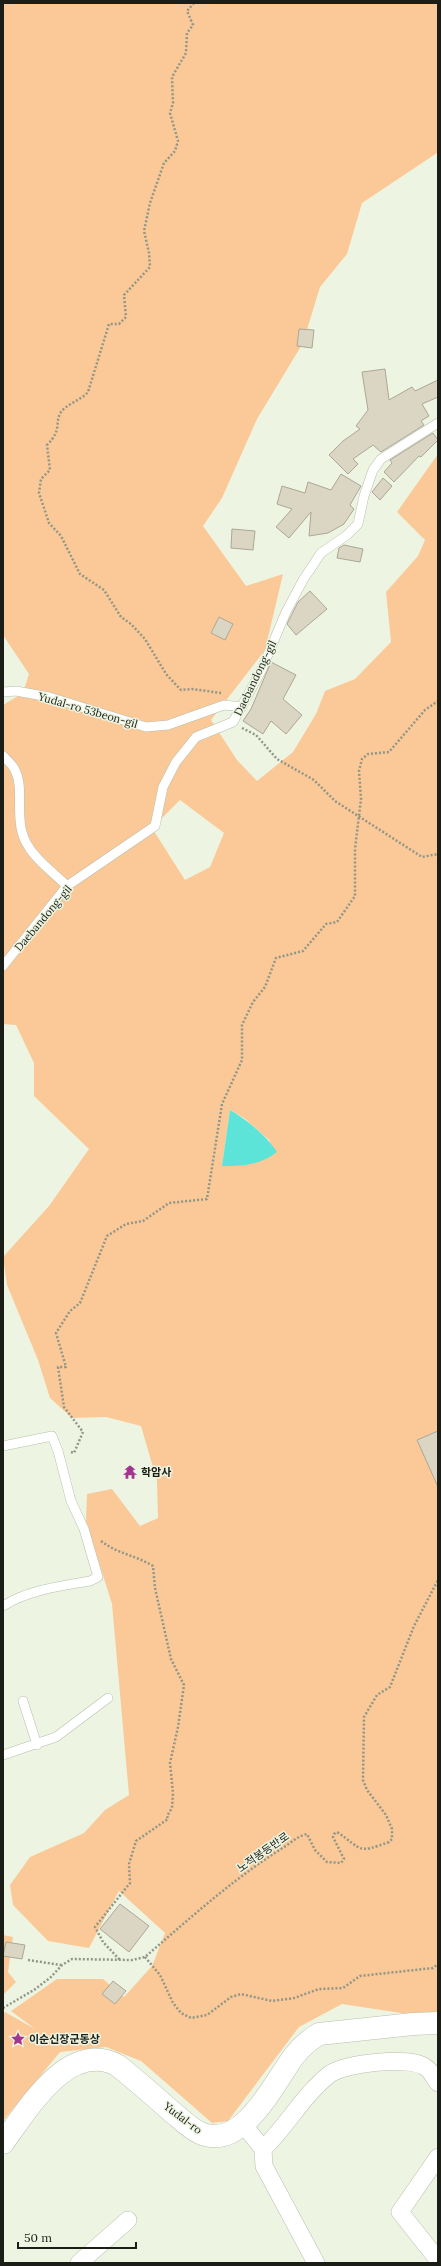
<svg xmlns="http://www.w3.org/2000/svg" width="441" height="2266" viewBox="0 0 441 2266" font-family="Lora,'Noto Sans KR',serif">
<style>
.green{fill:#fbc997;fill-rule:evenodd}
.water{fill:#5de4d8}
.building{fill:#dad6c3;stroke:#aba795}
.lines{fill:none;stroke-linecap:round;stroke-linejoin:round}
.service-casing{stroke:#b7bfad;stroke-width:10}
.minor-casing{stroke:#b7bfad;stroke-width:18}
.tertiary-casing{stroke:#b7bfad;stroke-width:23}
.path{stroke:#909688;stroke-width:2.5;stroke-dasharray:2 2;stroke-linecap:butt}
.service{stroke:#fff;stroke-width:9}
.minor{stroke:#fff;stroke-width:17}
.tertiary{stroke:#fff;stroke-width:22}
.labels{text-anchor:middle;dominant-baseline:central;stroke-width:3;stroke-linejoin:round;paint-order:stroke}
.street-label{font-size:11px;fill:#1b1e17;stroke:#edf5e2}
.poi-label{font-size:11px;font-weight:bold;fill:#1b1e17;stroke:#edf5e2;text-anchor:start}
</style>
<rect width="100%" height="100%" fill="#edf5e2"/>
<path class="green" d="M3,3h435v151l-1,-1 -75,50 -15,51 -27,33 -17,56 -46,76 -35,79 -19,28 43,60 37,-12 -18,76 -54,70 26,40 20,21 36,-29 23,-38 9,-23 30,-12 36,-37 -5,-50 32,-36 7,-16 -28,-28 41,-58v1563l-18,-1 -78,-12 -43,23 -71,94 -16,2 -71,-62 -35,-14 -46,5 -57,69v-106l2,-3 30,17 -24,-18 46,-32h46l21,18 28,-31 13,-33 -46,-42 -30,57 -41,-7 -35,-36 -3,-20 20,-28 54,-24 21,-23 24,-15 -17,-191 -26,-83 1,-27 25,-5 28,37 18,-8 -1,-37 -16,-55 -35,-9 -34,1 -22,-20 -12,-38 -31,-75 -4,-28 46,-51 40,-57 -55,-53v-33l-18,-38 -13,-1v-319l20,-12 6,-19 -26,-39zM180,800l44,33 -14,34 -25,13 -33,-52zM230,1110l14,8 26,23 -48,25z
M3,1935l10,2 -5,35 8,10 -13,13z"/>
<path class="water" d="M230,1110c16,9 37,26 47,42 -17,13 -34,14 -55,14z"/>
<path class="building" d="M299,329l15,1 -2,18 -15,-2z
M385,369l4,31 23,-13 3,4 23,-11v17l-16,7 7,12 -8,5 3,4 -43,27 -8,-7 -20,14 5,5 -10,10 -19,-19 14,-14 17,-12 -4,-3 12,-16 -6,-38z
M433,433l5,7 -17,17 -2,-1 -25,26 -10,-10 8,-9 -2,-3z
M341,474l20,12 -11,19 4,4 -10,15 -16,9 -19,3 2,-24 -22,26 -13,-11 16,-18 -15,-5 5,-18 23,7 3,-11 23,8z
M383,478l9,8 -12,14 -8,-8z
M232,529l23,2 -2,19 -22,-2z
M344,545l19,4 -3,13 -23,-4 2,-10z
M310,591l17,18 -31,26 -9,-11 11,-22z
M219,617l14,7 -8,16 -14,-7z
M271,662l25,13 -13,24 19,16 -16,19 -15,-13 -8,13 -20,-13 8,-12z
M438,1431v56l-21,-47z
M120,1904l29,22 -20,26 -29,-23z
M6,1942l19,3 -3,14 -19,-3z
M113,1981l13,10 -11,13 -13,-10z"/>
<g class="lines">
<defs>
<path id="service" d="M3,692l13,-1 33,6 97,30 22,-2 56,-20 18,2
M3,756c4,4 10,9 12,14 9,18 1,42 7,62 5,22 30,39 45,54
M3,966l64,-80 88,-60 8,-39 13,-25 20,-25 37,-15 28,-51 25,-59 17,-32 18,-27 26,-18 11,-11 6,-28 9,-26 8,-11 57,-36
M3,1446l49,-10 6,15 13,50 13,28 14,48 -8,4c-29,5 -62,9 -87,25
M23,1701l14,44
M3,1755l53,-18 52,-39"/>
<path id="minor" d="M243,2124l20,25 1,17 52,97
M263,2149c24,-23 41,-55 67,-75 16,-11 79,-18 95,-7 6,3 9,11 13,16
M438,2157l-38,55 38,48
M79,2263l49,-43"/>
<path id="tertiary" d="M3,2143c25,-34 65,-103 114,-78 19,15 36,30 54,46 9,7 18,17 29,22 42,19 74,-50 94,-77 7,-9 15,-16 25,-22l94,-10 25,-1"/>
</defs>
<use href="#service" class="service-casing"/>
<use href="#minor" class="minor-casing"/>
<use href="#tertiary" class="tertiary-casing"/>
<path class="path" d="M194,3l-7,8 6,14 -6,8 -1,20 -14,24 1,26 -3,10 8,28 -3,10 -11,12 -14,40 -6,28 5,22 1,14 -26,28 2,22 -7,7h-10l-21,68c-7,8 -21,12 -27,20 -7,11 2,17 -14,33l3,25 -9,9 -2,14 10,30 12,13 19,38 24,16 17,27 10,7 14,15 21,35 15,16 11,-1 29,4
M242,728l14,7 21,24 37,21 21,21 87,56 16,-3
M71,1452l3,1 9,-21 -19,-25 -6,-40h8l-10,-34 14,-22 10,-8 27,-67 19,-12 17,-3 26,-18 38,-4 15,-95 20,-44v-35l11,-23 12,-15 11,-29 27,-7 23,-27 11,-2 18,-26v-47l6,-50 -2,-28 3,-12 6,-5 21,-2 36,-42 13,-9
M101,1541c17,13 34,14 52,25l2,22 16,71 13,26 -6,42 -8,36 3,30 -1,15 -5,8 1,3 -32,22 -7,23 1,19 -35,44 8,15 17,18
M145,1957l15,18 13,28 8,10 10,5 16,-3 24,-18 10,-3 31,7 22,-3 25,-9 24,-1 17,-12 73,-8 5,-4
M28,1960l33,5
M3,2008l31,-18 17,-13 11,-12 10,-6 60,1 13,-3c44,-38 87,-77 136,-108 9,-5 16,-13 26,-15l8,16 12,12 14,1 3,-4 -11,-22 1,-3 3,-2c27,18 19,22 52,10l3,-3v-10l-6,-14 -19,-25 -4,-10 1,-63 13,-22 13,-8 24,-61 24,-46"/>
<use href="#service" class="service"/>
<use href="#minor" class="minor"/>
<use href="#tertiary" class="tertiary"/>
</g>
<defs>
<symbol id="temple-bare" viewBox="-9 -9 18 18"><path d="M0-6L5-2H3V0L6.5 2.5H4V6H1.5V3h-3V6H-4V2.5H-6.5L-3 0V-2H-5Z" fill="#a53490" stroke="#edf5e2" stroke-width="2.5" paint-order="stroke"/></symbol>
<symbol id="sight-bare" viewBox="-9 -9 18 18"><path d="M0-6L1.8-2.2L6-1.7L2.9 1.2L3.7 5.4L0 3.3L-3.7 5.4L-2.9 1.2L-6-1.7L-1.8-2.2Z" fill="#a53490" stroke="#edf5e2" stroke-width="2.5" paint-order="stroke"/></symbol>
</defs>
<g fill-rule="evenodd">
<use href="#temple-bare" x="120" y="1462" width="20" height="20"/>
<use href="#sight-bare" x="8" y="2029" width="20" height="20"/>
</g>
<g class="labels">
<g class="street-label">
<text transform="translate(255 678) rotate(-64)">Daebandong-gil</text>
<text transform="translate(88 710) rotate(16)">Yudal-ro 53beon-gil</text>
<text transform="translate(43 918) rotate(-50)">Daebandong-gil</text>
<text transform="translate(263 1852) rotate(-35)">노적봉등반로</text>
<text transform="translate(183 2118) rotate(37)">Yudal-ro</text>
</g>
<g class="poi-label">
<text x="141" y="1472">학암사</text>
<text x="29" y="2039">이순신장군동상</text>
</g>
</g>
<rect width="441" height="2266" fill="none" stroke="#1b1e17" stroke-width="8"/>
<path d="M18 2242v6h118v-6" fill="none" stroke="#1b1e17" stroke-width="2"/>
<text x="24" y="2242" font-size="12" fill="#1b1e17" stroke="#edf5e2" stroke-width="3" paint-order="stroke">50 m</text>
</svg>
